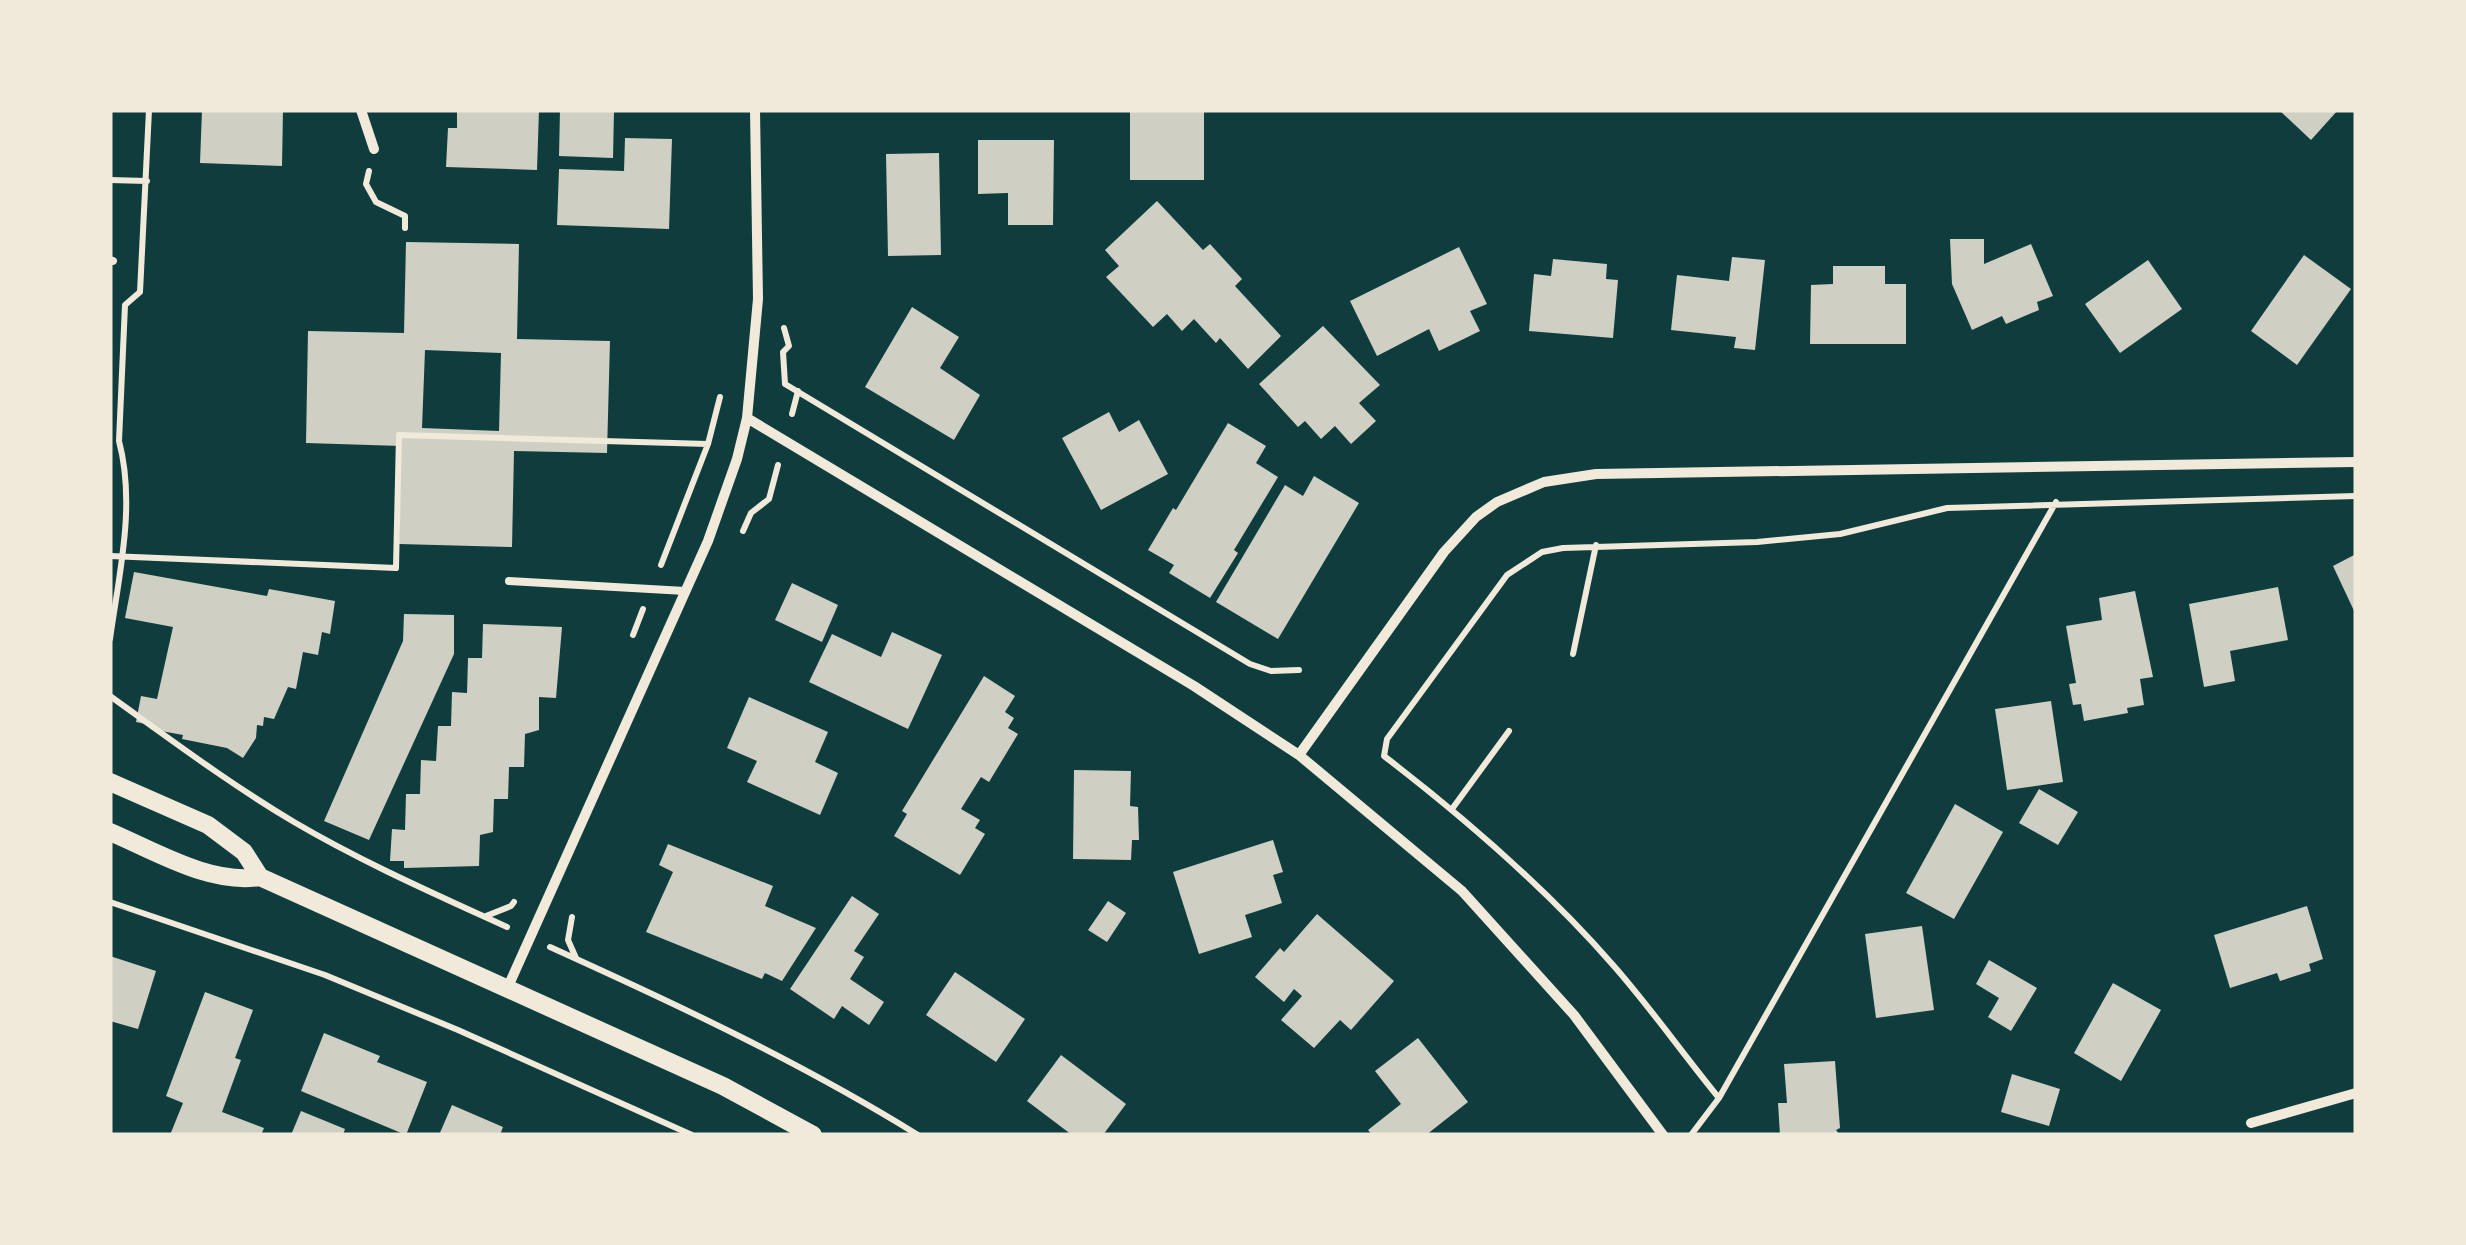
<svg xmlns="http://www.w3.org/2000/svg" width="2466" height="1245" viewBox="0 0 2466 1245" font-family="Commissioner,sans-serif">
<style>
.building{fill:#cfcfc3;fill-rule:evenodd}
.lines{fill:none;stroke-linecap:round;stroke-linejoin:round}
.path{stroke:#f1e9da;stroke-width:6}
.service{stroke:#f1e9da;stroke-width:8}
.minor{stroke:#f1e9da;stroke-width:10}
.tertiary{stroke:#f1e9da;stroke-width:18}
</style>
<rect width="100%" height="100%" fill="#0f3d3e"/>
<path class="building" d="M202,110h81l-1,56 -82,-3z
M457,110h82l-2,60 -91,-3 2,-39h9z
M560,110h54l-1,48 -54,-2z
M1130,110h74v70h-74z
M2279,110h59l-27,30z
M625,138l47,1 -3,90 -112,-4 2,-56 65,2z
M978,140h76l-1,85h-45v-32l-30,1z
M939,153l2,102 -53,1 -2,-102z
M1157,201l46,49 7,-6 32,35 -7,7 46,50 -33,33 -28,-31 -4,5 -22,-24 -12,12 -15,-17 -14,13 -47,-50 13,-11 -14,-16z
M1950,239h34v25l47,-20 22,52 -16,6 2,8 -33,14 -4,-8 -30,14 -20,-46z
M406,242l113,2 -2,95 93,2 -3,112 -93,-2 -2,96 -113,-3 2,-98 -95,-3 2,-112 96,2zM425,350l76,3 -2,78 -77,-3z
M1459,247l28,57 -17,7 10,20 -41,20 -10,-22 -52,27 -27,-55z
M2304,255l47,34 -54,76 -46,-34z
M1732,257l33,3 -10,90 -21,-2 2,-11 -65,-7 6,-55 52,6z
M1553,259l54,5 -1,15 12,1 -5,58 -84,-7 5,-57 17,2z
M2148,260l34,49 -62,44 -35,-49z
M1833,266h52v18h21v60h-96l1,-59 22,-1z
M912,307l47,30 -19,31 40,27 -26,45 -89,-53z
M1323,326l57,59 -21,18 17,18 -25,23 -16,-18 -14,13 -16,-18 -7,6 -39,-43z
M1109,412l10,20 20,-12 29,54 -67,36 -39,-72z
M1228,423l38,23 -10,17 22,14 -44,73 4,3 -28,45 -41,-25 5,-8 -26,-15 25,-42 3,2z
M1314,476l45,27 -81,136 -62,-37 69,-117 18,11z
M2356,554v61l-23,-49z
M134,572l133,24 2,-7 66,12 -5,33 -8,-2 -4,23 -15,-3 -7,37 -8,-2 -14,32 -10,-2 -1,9 -6,-1 -1,13 -13,20 -16,-10 -45,-9 1,-4 -33,-6 1,-4 -15,-3 5,-26 16,3 16,-72 -48,-9z
M792,583l46,22 -16,37 -47,-22z
M2278,587l10,53 -58,11 5,30 -31,6 -15,-83z
M2135,591l18,86 -13,2 4,26 -17,3 1,5 -44,8 -3,-17 -8,1 -4,-21 7,-1 -10,-57 36,-6 -3,-22z
M404,614l50,1v39l-85,186 -45,-19 79,-180z
M483,624l79,3 -6,71 -17,-1v33l-14,4 -1,33h-15l-1,32h-14l-1,33 -13,3 -1,31 -75,2v-7h-14l2,-32 13,1 1,-36h14l1,-34 15,1 2,-35h13l1,-34 15,1 1,-35h14z
M892,632l50,23 -34,74 -99,-47 23,-48 49,23z
M984,676l31,20 -10,16 9,6 -6,10 10,6 -29,48 -8,-5 -20,32 19,11 -5,8 10,6 -25,41 -66,-39 13,-22 -5,-3z
M749,697l79,35 -13,30 23,11 -18,42 -73,-33 10,-21 -30,-13z
M2051,701l12,81 -56,8 -12,-81z
M1074,770l57,1 -1,35 8,1 1,33h-7l-1,20 -58,-1z
M2039,789l39,23 -20,33 -39,-22z
M1955,804l48,28 -49,87 -48,-26z
M1273,840l10,32 -10,3 9,28 -37,12 7,22 -53,17 -26,-82z
M668,844l105,42 -8,20 51,22 -34,53 -17,-8 -3,6 -116,-47 27,-60 -14,-7z
M852,896l27,18 -25,37 10,6 -14,22 34,23 -15,23 -27,-19 -8,13 -44,-30z
M1108,901l18,12 -19,29 -19,-12z
M2307,906l16,53 -14,5 2,7 -31,10 -3,-8 -47,15 -16,-53z
M1317,914l77,67 -43,49 -11,-10 -26,28 -33,-28 21,-24 -8,-7 -10,13 -29,-25 25,-29 4,4z
M1922,926l12,84 -58,8 -11,-84z
M110,956l46,15 -18,58 -28,-8z
M1989,960l48,28 -26,43 -23,-14 11,-19 -23,-14z
M955,972l70,47 -29,43 -70,-47z
M2113,983l48,27 -40,71 -47,-28z
M205,992l48,18 -18,48 6,2 -19,52 42,16 -3,7h-91l13,-32 -17,-7z
M324,1033l56,23 -3,6 50,20 -21,53 -105,-44z
M1418,1038l50,64 -42,33h-54l-4,-5 33,-26 -26,-33z
M1061,1055l65,49 -23,31h-31l-45,-34z
M1835,1061l5,67 -4,2 4,5h-60l-2,-32h9l-3,-39z
M2012,1074l48,15 -11,37 -48,-14z
M452,1105l51,22 -3,8h-61z
M301,1111l44,18 -2,6h-52z"/>
<g class="lines">
<path class="path" d="M369,171l-3,13 10,18 29,14v12
M110,180l37,1
M784,328l5,18 -6,6 2,32 465,280 21,7 28,-1
M792,414l6,-23
M743,531l8,-18 18,-14 9,-34
M110,556l286,12 3,-133 309,9 12,-47
M661,565l47,-121
M633,635l10,-26
M110,639c9,-65 26,-134 9,-198l6,-136 15,-13 9,-182
M1573,654l23,-109
M110,696c60,43 120,88 184,126 68,40 141,72 213,105
M1452,809l57,-78
M110,902l215,73 133,55 234,105
M486,916l25,-10 3,-4
M572,917l-4,23 8,18
M550,947c126,57 250,115 368,188
M1719,1098c-36,-44 -69,-91 -106,-133 -68,-78 -147,-146 -229,-209l3,-17 120,-164 35,-23 21,-4 194,-6 83,-8 107,-26 409,-12
M1691,1135l28,-37 337,-596"/>
<path class="service" d="M110,260l3,1
M509,581l176,10"/>
<path class="minor" d="M361,110l13,39
M747,418l447,268 105,69 163,136 112,124 89,120
M1299,755l145,-203 32,-35 21,-15 47,-20 52,-8 760,-12
M507,989l201,-448 29,-82 10,-41 11,-119 -3,-189
M2251,1123l105,-30"/>
<path class="tertiary" d="M110,782l98,43 36,27 16,25
M110,832c45,19 100,53 150,45l463,209 90,49"/>
</g>
<rect width="2466" height="1245" fill="none" stroke="#f1e9da" stroke-width="225"/>
</svg>
